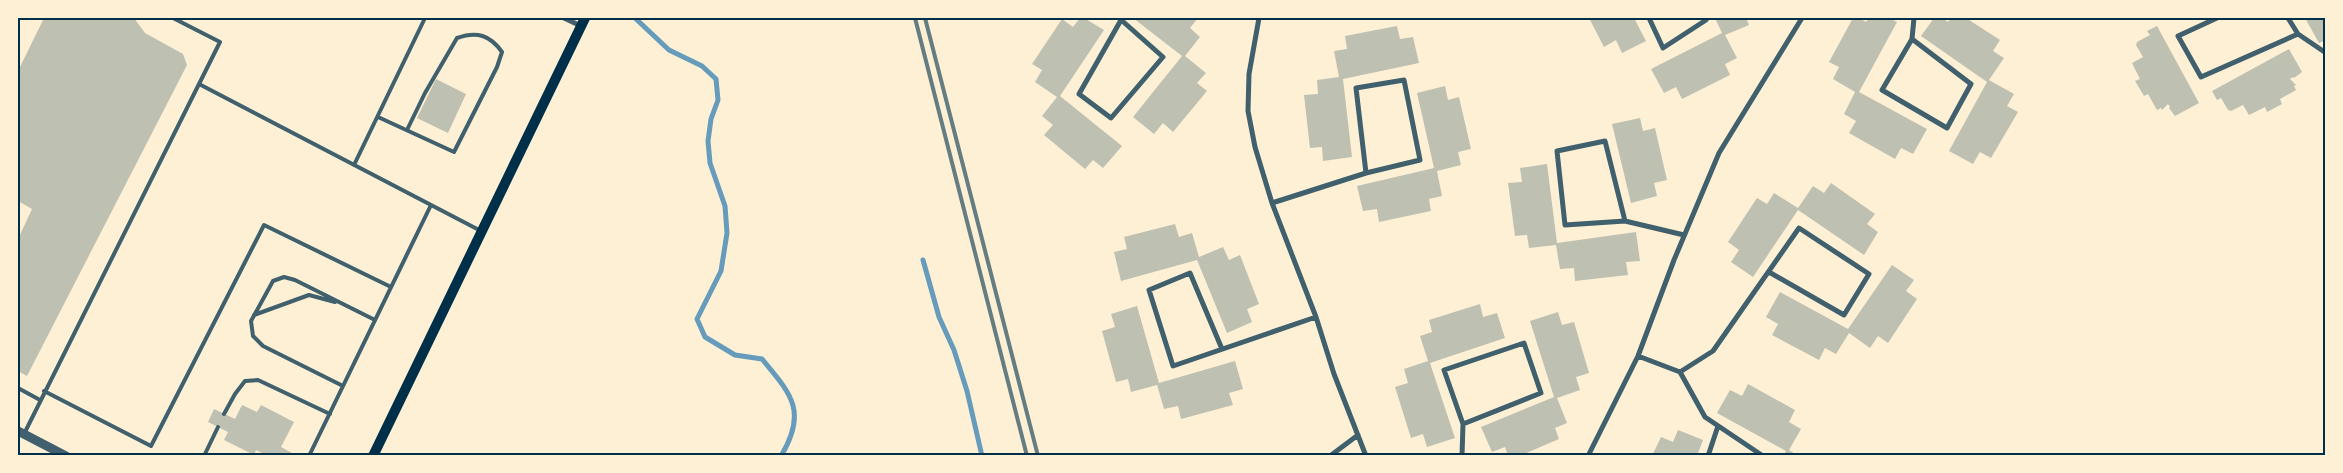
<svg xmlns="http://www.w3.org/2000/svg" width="2343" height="473" viewBox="0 0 2343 473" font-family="'Source Sans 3',sans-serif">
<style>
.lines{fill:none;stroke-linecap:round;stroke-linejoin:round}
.stream{stroke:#669bbc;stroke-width:5}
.building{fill:#bec0b2}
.service{stroke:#3f606c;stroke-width:4}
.minor{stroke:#3f606c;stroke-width:5}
.tertiary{stroke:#3f606c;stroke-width:9}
.secondary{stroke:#003049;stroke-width:10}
.rail{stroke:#657d81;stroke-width:4}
.neatline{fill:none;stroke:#003049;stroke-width:2}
</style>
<rect width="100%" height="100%" fill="#fdf0d5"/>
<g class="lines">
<path class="stream" d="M635,18l34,32 33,16 14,13 2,21 -7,19 -3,22 2,22 15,43 2,27 -6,38 -24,48 8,18 30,18 27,4c29,35 46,52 19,97
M923,260l16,57 15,33 13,41 15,65"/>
</g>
<path class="building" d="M44,18h90l11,15 38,21 4,11 -160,311 -9,-5v-132l14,-30 -14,-8v-130z
M1080,18h4l20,12 -44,66 62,50 -19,22 -10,-8 -8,9 -41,-34 9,-10 -11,-9 15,-19 -22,-15 7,-12 -10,-6 30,-45 11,8z
M1133,18h65l-8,10 10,9 -15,19 21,17 -9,10 10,8 -34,41 -10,-9 -9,11 -21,-17 49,-61z
M1589,18h45l12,23 -24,12 -6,-13 -12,7z
M1715,18h31l3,7 -24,10 12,23 -12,6 5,11 -48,24 -6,-12 -12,6 -13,-24 71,-36z
M1853,18h6l7,4 3,-4h20l8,4 -38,70 68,37 -14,25 -12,-6 -6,11 -46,-26 7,-12 -12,-7 11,-22 -22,-13 6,-12 -10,-5z
M1934,18h8l6,4 3,-4h15l34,22 -7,11 11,7 -15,22 25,14 -7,12 11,6 -27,46 -11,-6 -7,12 -24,-13 38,-69 -66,-46z
M2305,18h21v22l-7,3z
M1397,26l3,13 13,-2 6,26 -76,16 9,78 -29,4 -1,-14 -12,1 -6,-53 14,-1 -1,-14 22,-3 -5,-26 13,-2 -2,-13z
M2157,26l42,77 -24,13 -6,-8 1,-1 -2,-3 -6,6 -1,-2 -4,2 -9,-16 -4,2 -9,-15 5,-2 -8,-16 11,-6 -7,-12 1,-3 13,-7 -3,-4z
M2289,49l13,23 -8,6 -1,-1 -3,2 6,6 -2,1 2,4 -16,9 2,5 -15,8 -2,-5 -16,8 -6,-10 -12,6 -3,-1 -7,-12 -4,2 -5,-9z
M436,79l30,15 -18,39 -31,-15z
M1445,86l3,14 11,-3 12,52 -13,3 3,13 -24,6 5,25 -13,3 2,12 -52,11 -2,-13 -14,2 -6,-25 77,-18 -17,-75z
M1640,118l3,13 12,-3 12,52 -13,3 3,13 -26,7 -19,-79z
M1547,164l10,79 79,-11 4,29 -14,1 2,13 -53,6 -1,-13 -14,1 -4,-24 -27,3 -2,-13 -12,1 -7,-53 14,-1 -2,-14z
M1831,183l44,31 -8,10 11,8 -14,23 -66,-45 -45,67 -22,-15 8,-12 -11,-8 29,-44 10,6 7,-11 24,15 15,-22 11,7z
M1175,224l4,13 13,-4 7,24 24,-10 6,13 11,-5 19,49 -12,5 5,13 -25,11 -30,-73 -76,21 -7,-29 13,-3 -3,-12z
M1892,265l22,15 -8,11 11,8 -29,44 -10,-7 -8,12 -21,-15 -13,21 -11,-6 -6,12 -47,-25 6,-11 -12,-7 14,-25 68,37z
M1480,304l3,13 14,-4 8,25 -75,25 25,75 -28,9 -4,-13 -12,4 -16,-51 13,-4 -4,-14 24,-8 -8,-25 12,-4 -3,-12z
M1137,306l22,77 76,-22 8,28 -14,4 4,12 -52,14 -3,-13 -14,3 -7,-24 -26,7 -3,-13 -12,3 -14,-51 13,-4 -4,-13z
M1558,312l4,13 12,-3 15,51 -13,4 4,13 -23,8 10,25 -12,5 4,11 -40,17h-11l-3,-9 -13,5 -11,-25 73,-30 -24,-76z
M1748,384l47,26 -6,12 12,7 -12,21 9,6h-15l3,-5 -69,-38 13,-23 12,6z
M242,405l15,7 4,-7 33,17 -13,25 11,6 -1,3h-23l-12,-6 -2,5 -30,-15 4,-8 -20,-10 6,-13 21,10z
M1678,430l25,10 -6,16h-45l9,-19 12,5z"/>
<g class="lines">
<path class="service" d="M173,18l47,24 -21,42
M378,117l76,35 43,-85 5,-15c-12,-17 -25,-21 -45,-14l-32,55 -18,37
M354,165l71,-147
M254,315l55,-20 26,7
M343,386l-80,-40 -10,-10 -2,-15 22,-40 11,-4 11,3 80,40
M18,388l22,12
M44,391l107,55 113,-221 127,62
M224,414l11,-20 10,-13 13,-1 72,34
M24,434l175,-350 282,147
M204,456l14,-29
M309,456l122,-251"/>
<path class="minor" d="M564,18l17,8
M1119,18l44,39 -52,61 -32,-24 42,-74
M1259,18l-10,56 -1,37 7,36 17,56 44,114 18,57 32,82
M1649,18l14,30 43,-28 -1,-2
M2217,18l-39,18 23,41 97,-43
M2288,18l10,16 28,19
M1912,39l59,45 -24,44 -65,-38 30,-51 2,-21
M1272,203l94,-30 54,-13 -16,-80 -48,8 10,85
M1625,221l-60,4 -8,-74 48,-10 20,80 59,14
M1222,349l-32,-76 -41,17 24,76 143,-49
M1638,356l42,16 25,45 58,39
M1680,372l33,-21 86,-123 70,46 -25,41 -75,-43
M1330,456l28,-21
M1462,456l1,-32 -19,-54 80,-27 17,50 -78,31
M1588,456l50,-100 36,-96 45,-107 83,-135
M1708,456l10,-30"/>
<path class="tertiary" d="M18,431l48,25"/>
<path class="secondary" d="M373,456l212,-438"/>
<path class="rail" d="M915,18l112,438
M925,18l113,438"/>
</g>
<rect width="2343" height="473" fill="none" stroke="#fdf0d5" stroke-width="38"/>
<rect x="19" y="19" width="2305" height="435" class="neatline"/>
</svg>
